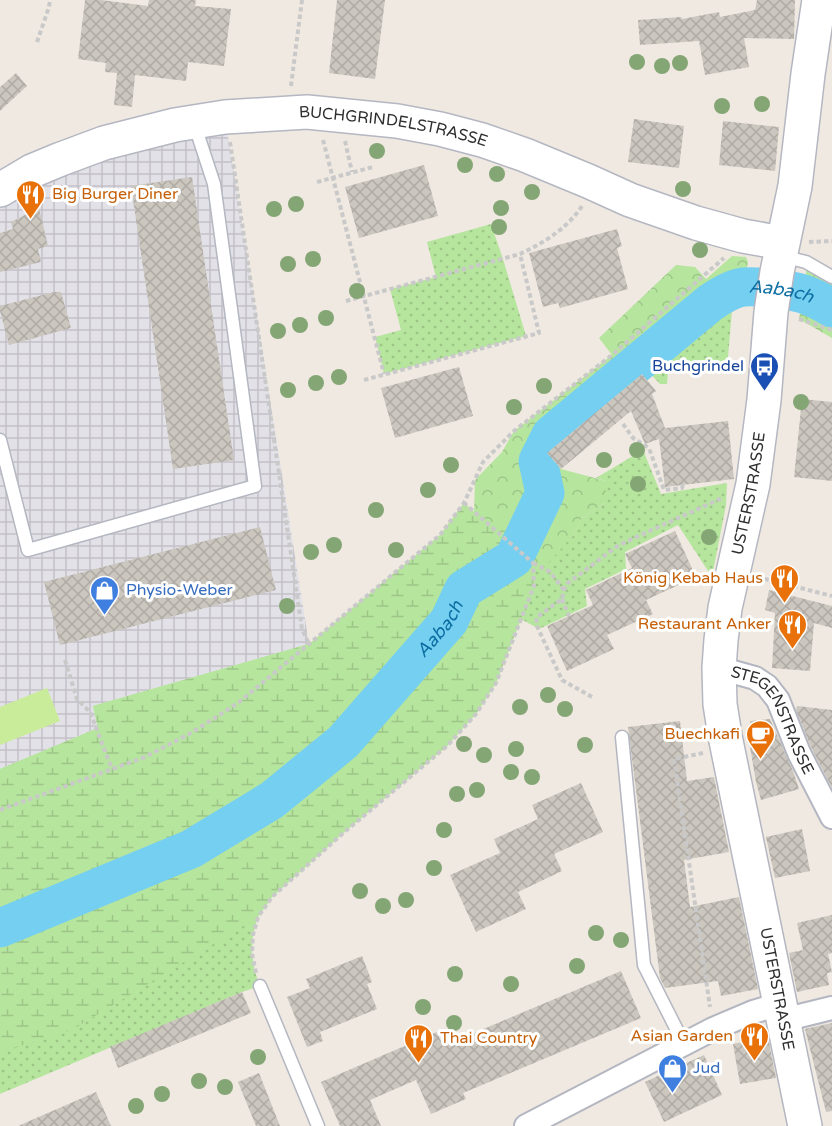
<svg xmlns="http://www.w3.org/2000/svg" width="832" height="1126" viewBox="0 0 832 1126" font-family="'Varela Round',sans-serif">
<style>
.industrial{fill:url(#industrial-grid)}
.grass{fill:url(#grass-dots)}
.forest{fill:url(#forest-crowns)}
.wetland{fill:url(#wetland-marsh)}
.pitch{fill:#c9ec9a}
.lines{fill:none;stroke-linecap:round;stroke-linejoin:round}
.river{stroke:#75cff0;stroke-width:39}
.building{fill:url(#building-cross-hatch)}
.lane-casing{stroke:#b4b7c1;stroke-width:15}
.street-casing{stroke:#b4b7c1;stroke-width:26}
.secondary-casing{stroke:#b4b7c1;stroke-width:36}
.path{stroke:#c9c9c9;stroke-width:4;stroke-dasharray:4.5 3;stroke-linecap:butt}
.lane{stroke:#fff;stroke-width:12}
.street{stroke:#fff;stroke-width:22}
.secondary{stroke:#fff;stroke-width:33}
.tree{fill:#84a574}
.labels{text-anchor:middle;dominant-baseline:central;stroke-width:6;stroke-linejoin:round;paint-order:stroke}
.street-label{font-size:16px;fill:#2e2e2e;stroke:#fff}
.food-label{font-size:16px;fill:#c56008;stroke:#fff;text-anchor:end}
.transit-label{font-size:16px;fill:#164399;stroke:#fff;text-anchor:end}
.shop-label{font-size:16px;fill:#366cbe;stroke:#fff;text-anchor:start}
.water-label{font-size:18px;font-style:italic;fill:#0d6fa3;stroke:#fff}
</style>
<defs>
<pattern id="industrial-grid" width="8" height="8" patternUnits="userSpaceOnUse" patternTransform="scale(1.5)"><rect width="8" height="8" fill="#e3e1e8"/><path d="M0 4h8M4 0v8" fill="none" stroke="#c3c1c7"/></pattern>
<pattern id="grass-dots" width="8" height="8" patternUnits="userSpaceOnUse" patternTransform="scale(1.5)"><rect width="8" height="8" fill="#b6e59e"/><path d="M2 2h.1M6 6h.1" fill="none" stroke="#9dc588" stroke-width="1.8" stroke-linecap="round"/></pattern>
<pattern id="forest-crowns" width="20" height="18" patternUnits="userSpaceOnUse" patternTransform="scale(1.5)"><rect width="20" height="18" fill="#b6e59e"/><path d="M2 6a3 3 0 1 1 6 0M12 15a3 3 0 1 1 6 0" fill="none" stroke="#9dc588"/></pattern>
<pattern id="wetland-marsh" width="20" height="14" patternUnits="userSpaceOnUse" patternTransform="scale(1.5)"><rect width="20" height="14" fill="#b6e59e"/><path d="M1 5h8M5 5V1M11 12h8M15 12V8" fill="none" stroke="#9dc588"/></pattern>
<pattern id="building-cross-hatch" width="8" height="8" patternUnits="userSpaceOnUse" patternTransform="scale(1.5)"><rect width="8" height="8" fill="#cbc7bf"/><path d="M0 0l8 8M0 8l8-8" fill="none" stroke="#afaba4"/></pattern>
</defs>
<rect width="100%" height="100%" fill="#efe9e1"/>
<path class="industrial" d="M225,117l84,527 -216,62 5,22 -98,41v-579z"/>
<path class="grass" d="M491,224l12,35 23,77 -142,38 -9,-37 26,-7 -11,-41 46,-12 -9,-35z
M732,310l-5,59 -59,2 -1,13h-7l-13,-14 47,-46z
M643,450l18,44 66,-11 -1,22 -14,72 -34,-52 -53,27 1,17 -41,20 2,17 -48,23 -18,-10 -25,64 -20,31 -29,32 -106,89 -69,62 -14,20 -5,18 -1,19 3,18 5,14 -18,6 -242,102v-325l98,-41 -5,-22 216,-62 131,-109 24,-32 69,60 39,-26 10,-19 24,-16v-21l-10,-3z"/>
<path class="forest" d="M732,256l14,1 2,5 -8,45 -46,17 -52,50 -94,78 13,17 45,12v21l-24,16 -10,19 -23,25 -16,1 -59,-50 1,-33 27,-28 12,-21 98,-76 -13,-17 77,-73 19,2 11,12z
M806,262l26,15v61l-33,-19 7,-37z"/>
<path class="wetland" d="M464,503l69,60 1,23 -38,97 -20,31 -29,32 -106,89 -69,62 -14,20 -186,113 -72,22v-283l98,-41 -5,-22 216,-62 131,-109z"/>
<path class="pitch" d="M47,688l13,33 -60,24v-38z"/>
<g class="lines">
<path class="river" id="s1" d="M0,928l191,-79 81,-49 71,-58 106,-121 15,-32 50,-31 31,-65 -7,-32 13,-26 159,-132c10,-7 21,-14 33,-16 9,-1 19,0 28,1 27,3 38,6 61,20"/>
</g>
<path class="building" d="M85,0h16l47,6 1,-6h47l-1,6 36,3 -7,57 -36,-4 -2,19 -51,-6 -3,32 -18,-2 3,-32 -12,-1 1,-9 -28,-4z
M337,0h48l-10,79 -46,-6z
M757,0h38l-1,39 -50,-1 5,29 -44,8 -6,-34 -59,4 -2,-25 43,-3 1,2 37,-7 1,5 35,-7z
M16,73l11,13 -27,25v-24z
M634,119l50,7 -5,42 -51,-6z
M723,121l56,6 -4,44 -56,-6z
M424,165l14,51 -79,22 -14,-51z
M192,177l42,283 -61,9 -42,-283z
M39,208l9,38 -10,3 3,13 -41,10v-39l13,-4 -2,-7z
M617,229l5,17 -5,2 11,41 -68,19 -2,-5 -15,4 -14,-54z
M54,292h7l10,36 -62,17 -9,-34v-5z
M459,367l14,49 -78,22 -14,-50z
M642,374l14,17 -4,3 13,34 63,-7 6,58 -69,8 -6,-48 -14,5 -14,-33 -70,58 -14,-16z
M802,399l30,3v79l-38,-4z
M260,527l16,63 -216,55 -16,-63z
M675,531l21,46 -50,23 7,14 -46,21 7,14 -47,22 -20,-45 46,-21 -7,-15 46,-22 -7,-14z
M769,590l63,16v22l-18,-5 -4,48 -38,-3 3,-55 -10,-3z
M797,706l35,4v78l-21,-41 -15,-37z
M770,719l23,52 6,18 -38,11 -5,-18 -7,-41h2l-1,-20z
M680,721l7,60 27,-4 15,75 -45,8 6,47 49,-10 19,92 -37,7 -3,-15 -53,7 -5,-10 -32,-251z
M581,783l22,49 -49,22 8,17 -44,21 8,17 -50,23 -26,-57 50,-22 -6,-14 44,-20 -6,-14z
M802,829l8,42 -35,7 -9,-41z
M832,915v38l-4,1 4,18 -5,1 2,12 -32,7 -8,-39 14,-3 -6,-27z
M362,956l10,26 -5,2 10,25 -57,23 3,9 -16,6 -20,-50 23,-9 -4,-9z
M621,971l20,47 -178,75 3,6 -35,15 -15,-34 -46,20 11,26h-41l-19,-44 116,-50 6,14z
M242,992l9,21 -133,55 -8,-21z
M832,1023v88l-6,1 -21,-83z
M768,1037l8,41 -36,6 -7,-40z
M704,1055l18,40 -58,27 -19,-40 19,-9 9,20 3,-1 -3,-23z
M259,1073l21,53h-24l-18,-44z
M96,1092l15,34h-93z"/>
<g class="lines">
<defs>
<path id="lane" d="M781,256l25,6 26,15
M0,440l28,110 227,-64 -41,-302 -20,-61
M622,737l22,228 40,79
M260,986l58,140"/>
<g id="street">
<path id="s2" d="M719,668l36,10 12,8 11,14 21,53 33,64"/>
<path d="M783,1020l49,-12"/>
<path d="M526,1126l187,-97 40,-17 27,-8"/>
</g>
<g id="secondary">
<path id="s3" d="M0,190l32,-19 29,-12 43,-16 71,-18 50,-8 82,-5 90,9 43,8 42,11 43,15 63,26 42,19 66,23 47,13 39,7"/>
<path id="s4" d="M805,1126l-80,-390 -5,-32 -1,-36 2,-28 4,-32 28,-124 11,-84 7,-88 6,-40 18,-86 13,-112 11,-74"/>
</g>
</defs>
<use href="#lane" class="lane-casing"/>
<use href="#street" class="street-casing"/>
<use href="#secondary" class="secondary-casing"/>
<path class="path" d="M37,42l12,-35 1,-7
M291,86l11,-86
M323,140l61,234
M345,141l7,31
M230,142l72,487 7,15
M317,182l56,-15
M809,242l23,-1
M346,301l174,-47c23,-11 47,-25 62,-48
M799,319l33,11
M364,380l175,-47 -19,-79
M623,424l10,14 16,10 15,42 18,-2 1,-4
M533,563l17,9 14,18
M757,577l75,19
M562,599l7,17
M65,660l12,39 13,13 22,57
M592,697l-30,-17 -26,-56 1,-7 25,-18 2,-9 4,-7 51,-38 103,-47
M703,753l-29,6 36,248
M0,810l145,-53 46,-24 47,-30 202,-168 24,-32 19,-41 31,-31 98,-76 112,-97
M256,973l-4,-19 1,-19 5,-18 14,-20 69,-62 106,-89 29,-32 20,-31 38,-97 -1,-23 -69,-60"/>
<use href="#lane" class="lane"/>
<use href="#street" class="street"/>
<use href="#secondary" class="secondary"/>
</g>
<g class="tree">
<circle cx="637" cy="62" r="8"/>
<circle cx="680" cy="63" r="8"/>
<circle cx="662" cy="66" r="8"/>
<circle cx="762" cy="104" r="8"/>
<circle cx="722" cy="106" r="8"/>
<circle cx="377" cy="151" r="8"/>
<circle cx="465" cy="165" r="8"/>
<circle cx="497" cy="174" r="8"/>
<circle cx="683" cy="189" r="8"/>
<circle cx="532" cy="192" r="8"/>
<circle cx="296" cy="204" r="8"/>
<circle cx="501" cy="208" r="8"/>
<circle cx="274" cy="209" r="8"/>
<circle cx="499" cy="227" r="8"/>
<circle cx="700" cy="250" r="8"/>
<circle cx="313" cy="259" r="8"/>
<circle cx="288" cy="264" r="8"/>
<circle cx="357" cy="291" r="8"/>
<circle cx="326" cy="318" r="8"/>
<circle cx="300" cy="325" r="8"/>
<circle cx="278" cy="331" r="8"/>
<circle cx="339" cy="377" r="8"/>
<circle cx="316" cy="383" r="8"/>
<circle cx="544" cy="386" r="8"/>
<circle cx="288" cy="390" r="8"/>
<circle cx="801" cy="402" r="8"/>
<circle cx="514" cy="407" r="8"/>
<circle cx="637" cy="450" r="8"/>
<circle cx="604" cy="460" r="8"/>
<circle cx="451" cy="465" r="8"/>
<circle cx="638" cy="484" r="8"/>
<circle cx="428" cy="490" r="8"/>
<circle cx="376" cy="510" r="8"/>
<circle cx="709" cy="537" r="8"/>
<circle cx="334" cy="545" r="8"/>
<circle cx="396" cy="550" r="8"/>
<circle cx="311" cy="552" r="8"/>
<circle cx="287" cy="606" r="8"/>
<circle cx="548" cy="695" r="8"/>
<circle cx="520" cy="707" r="8"/>
<circle cx="565" cy="709" r="8"/>
<circle cx="464" cy="744" r="8"/>
<circle cx="585" cy="745" r="8"/>
<circle cx="516" cy="749" r="8"/>
<circle cx="484" cy="755" r="8"/>
<circle cx="511" cy="772" r="8"/>
<circle cx="532" cy="777" r="8"/>
<circle cx="477" cy="790" r="8"/>
<circle cx="457" cy="794" r="8"/>
<circle cx="444" cy="830" r="8"/>
<circle cx="434" cy="868" r="8"/>
<circle cx="360" cy="891" r="8"/>
<circle cx="406" cy="900" r="8"/>
<circle cx="383" cy="906" r="8"/>
<circle cx="596" cy="933" r="8"/>
<circle cx="621" cy="940" r="8"/>
<circle cx="577" cy="966" r="8"/>
<circle cx="455" cy="974" r="8"/>
<circle cx="511" cy="984" r="8"/>
<circle cx="423" cy="1007" r="8"/>
<circle cx="454" cy="1023" r="8"/>
<circle cx="258" cy="1057" r="8"/>
<circle cx="199" cy="1081" r="8"/>
<circle cx="225" cy="1087" r="8"/>
<circle cx="162" cy="1094" r="8"/>
<circle cx="136" cy="1106" r="8"/>
</g>
<defs>
<symbol id="restaurant-pin" viewBox="-11 -11 22 30"><path d="M0 17L-7.5 6A9.5 9.5 0 1 1 7.5 6Z" fill="#e8710a" stroke="#fff"/><path d="M-5-6h1v4h1v-4h1v4h1v-4h1v5L-1.5 .5V6h-2V.5L-5-1ZM5-6V6H3V1.5H1.5Q1.5-4 5-6Z" fill="#fff"/></symbol>
<symbol id="bus-pin" viewBox="-11 -11 22 30"><path d="M0 17L-7.5 6A9.5 9.5 0 1 1 7.5 6Z" fill="#1a4fb4" stroke="#fff"/><path d="M-5-6H5V4H4V6H2V4H-2V6H-4V4H-5ZM-3.5-4V0h7V-4ZM-3.5 1.2v1.5H-2V1.2ZM2 1.2v1.5H3.5V1.2Z" fill="#fff"/></symbol>
<symbol id="shop-pin" viewBox="-11 -11 22 30"><path d="M0 17L-7.5 6A9.5 9.5 0 1 1 7.5 6Z" fill="#3f7fe0" stroke="#fff"/><path d="M-5-2.5h2.3a2.7 3.5 0 0 1 5.4 0H5L5.5 6h-11ZM-1.5-2.5h3a1.5 2.3 0 0 0-3 0Z" fill="#fff"/></symbol>
<symbol id="cafe-pin" viewBox="-11 -11 22 30"><path d="M0 17L-7.5 6A9.5 9.5 0 1 1 7.5 6Z" fill="#e8710a" stroke="#fff"/><path d="M-5.5-4.5H6V0H3Q3 3.5 0 3.5H-2.5Q-5.5 3.5-5.5 0ZM3-3.2v2h1.7v-2ZM-6 4.5H4V6H-6Z" fill="#fff"/></symbol>
</defs>
<g fill-rule="evenodd">
<use href="#restaurant-pin" x="14" y="178" width="33" height="45"/>
<use href="#bus-pin" x="748" y="350" width="33" height="45"/>
<use href="#restaurant-pin" x="768" y="562" width="33" height="45"/>
<use href="#shop-pin" x="88" y="574" width="33" height="45"/>
<use href="#restaurant-pin" x="776" y="608" width="33" height="45"/>
<use href="#cafe-pin" x="744" y="718" width="33" height="45"/>
<use href="#restaurant-pin" x="738" y="1020" width="33" height="45"/>
<use href="#restaurant-pin" x="402" y="1022" width="33" height="45"/>
<use href="#shop-pin" x="656" y="1052" width="33" height="45"/>
</g>
<g class="labels">
<g class="street-label">
<text stroke="none"><textPath href="#s3" startOffset="408">BUCHGRINDELSTRASSE</textPath></text>
<text stroke="none"><textPath href="#s4" startOffset="644">USTERSTRASSE</textPath></text>
<text stroke="none"><textPath href="#s2" startOffset="81">STEGENSTRASSE</textPath></text>
<text transform="translate(777 989) rotate(79)">USTERSTRASSE</text>
</g>
<g class="food-label">
<text x="52" y="194" text-anchor="start">Big Burger Diner</text>
<text x="763" y="578">König Kebab Haus</text>
<text x="771" y="624">Restaurant Anker</text>
<text x="740" y="734">Buechkafi</text>
<text x="733" y="1036">Asian Garden</text>
<text x="440" y="1038" text-anchor="start">Thai Country</text>
</g>
<g class="transit-label">
<text x="744" y="366">Buchgrindel</text>
</g>
<g class="shop-label">
<text x="126" y="590">Physio-Weber</text>
<text x="693" y="1068">Jud</text>
</g>
<g class="water-label">
<text stroke="none"><textPath href="#s1" startOffset="1064">Aabach</textPath></text>
<text stroke="none"><textPath href="#s1" startOffset="542">Aabach</textPath></text>
</g>
</g>
</svg>
